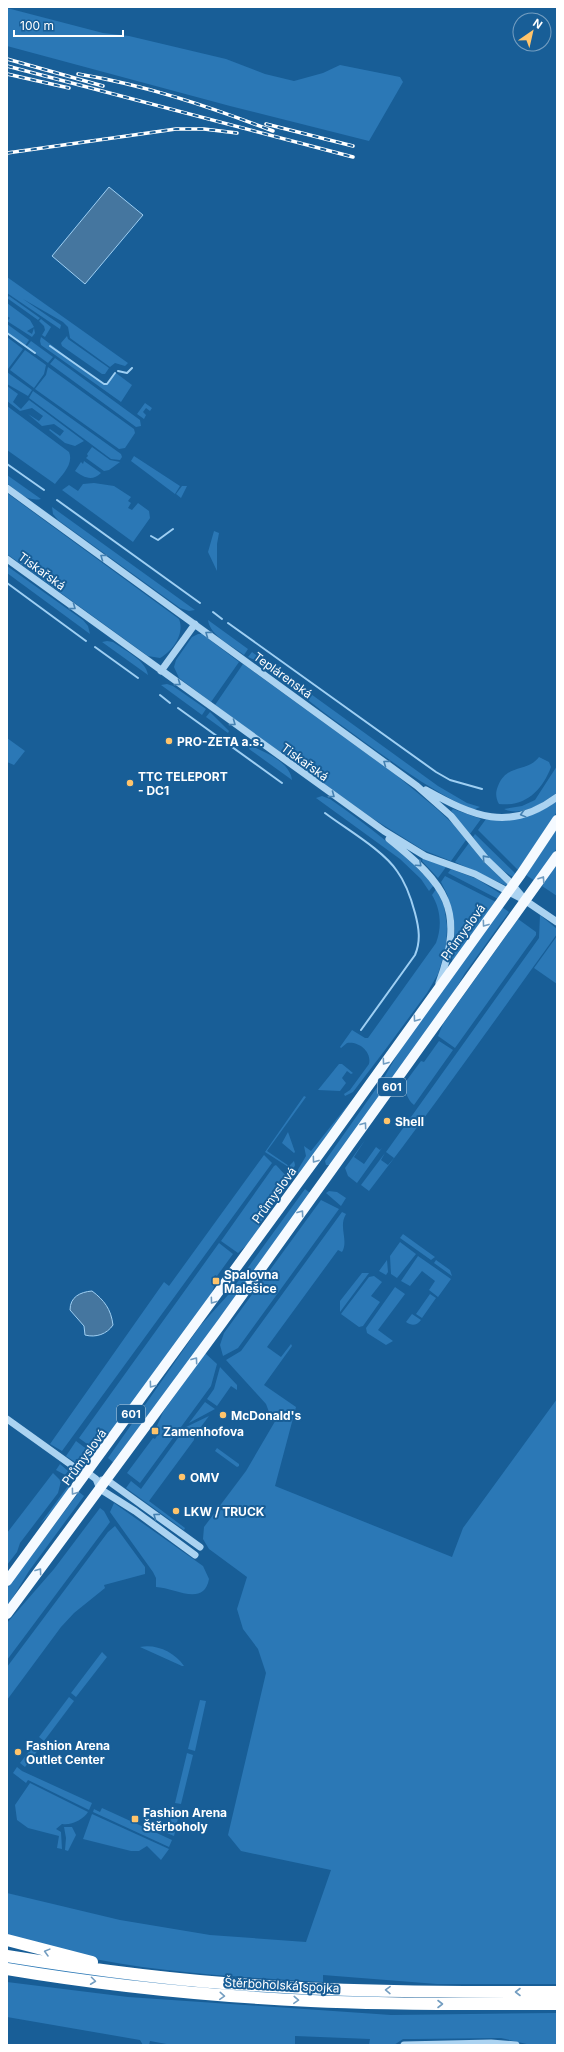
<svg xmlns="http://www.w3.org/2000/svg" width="564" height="2052" viewBox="0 0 564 2052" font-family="Inter,sans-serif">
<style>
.green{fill:#2b78b6}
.water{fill:#45769f;stroke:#9ecff3}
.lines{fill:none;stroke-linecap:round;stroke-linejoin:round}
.stream{stroke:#9ecff3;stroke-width:2}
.minor{stroke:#abd3f1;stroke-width:7}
.major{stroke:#f5faff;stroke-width:10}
.highway{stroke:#fff;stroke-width:12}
.rail-casing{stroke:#fff;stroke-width:3.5}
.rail{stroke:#185e97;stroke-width:2;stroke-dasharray:6;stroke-linecap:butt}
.oneway{stroke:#4481b2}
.oneway2{stroke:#709cc1}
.oneway3{stroke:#749ec1}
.poi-dot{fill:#ffc46b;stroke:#185e97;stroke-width:1.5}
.labels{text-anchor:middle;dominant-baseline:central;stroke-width:4;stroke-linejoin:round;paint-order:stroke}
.shield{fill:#185e97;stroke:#bacfe0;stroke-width:1}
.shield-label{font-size:11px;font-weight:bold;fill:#fff}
.street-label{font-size:12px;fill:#fff;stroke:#185e97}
.poi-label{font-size:12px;font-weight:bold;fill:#fff;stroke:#185e97;text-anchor:start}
</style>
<rect width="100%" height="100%" fill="#185e97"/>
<path class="green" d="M7,8l96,25 26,3 97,23 39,15 29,7 29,-8 17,-8 60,12 3,5 -34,59 -139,-35 -223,-60z
M7,277l121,86 -3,3 -10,-3 -5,4 -40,-29 -2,-11 -5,-5 -40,-23 38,26 -1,4 -53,-36z
M9,296l31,22 -2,2 -31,-22z
M7,303l23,17 4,7 -7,4 5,3 2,-6 1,5 -3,4 -25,-16 3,-3 -3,-2z
M41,319l10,8 -6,10 -3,-2 3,-5 -1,-4 -5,-5z
M7,324l22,16 -4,6 -18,-13z
M67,336l1,3 41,29 -4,6h-3l-40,-28 -1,-3z
M7,337l16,12 -15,20 -1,-1z
M41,337l63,48 3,-1 9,-11 16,12 -11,17 -80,-57 -1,-4z
M31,341l22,16 -5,6 -22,-16z
M25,350l21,15 -2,9 -10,14 -24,-18z
M55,358l85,62 1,6 -5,1 -86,-63z
M48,367l86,62 1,4 -10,15 -6,1 -84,-60 11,-14z
M7,372l25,18 -4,6 -21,-12z
M7,386l11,8 -5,8 8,7 8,-9 55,41 -9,5 -10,-3 -16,-13 1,-1 10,7 4,-5 -10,-7 -12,2 -14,-12 11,7 4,-5 -11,-8 -12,3 -13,-10z
M33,391l88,63 1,3 -2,3 -9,-1 -82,-61z
M145,403l7,5 -2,3 -4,-3 -3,4 3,3 -2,4 -7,-5z
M7,406l62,46c5,12 -7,23 -14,32l-48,-34z
M92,447l18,13 10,2 -11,8 -5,1 -18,-13 2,-2 -1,-2z
M134,456l46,30 -5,8 -44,-33z
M84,461l17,12c-9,9 -18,4 -26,-2l6,-9 2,2z
M7,475l34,24c-14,3 -24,-8 -34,-16z
M94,483l20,3 17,11 -3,4 3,2 -3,5 4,2 6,-7 11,8 1,7 -17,24 -71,-52 7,-5 9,6 5,-7z
M182,486h5l-6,12 -5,-4z
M7,493l172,126c6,14 -6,32 -19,39l-12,-2 -141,-102z
M52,507l143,103 -6,1 -9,-3 -122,-88 -5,-6z
M214,531l5,2 -2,11v27l-9,-19z
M7,566l76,54 5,6 2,8 -83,-61z
M208,620l40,29 -4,6c-11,-9 -34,-19 -36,-35z
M198,634h4l37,28 -28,40 -32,-24 -5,-11 2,-7 16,-23z
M107,641l6,1c11,8 33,18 35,33l-46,-33z
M252,652l13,10 -1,2 -16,-7z
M243,664l153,111 41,34 16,15 13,16 -15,21 -28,-11 -51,-32 -157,-113z
M286,676l152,110 29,17 13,4 -7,3c-40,-18 -75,-44 -110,-69 -27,-20 -55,-39 -79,-62z
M167,684l6,2 33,23 -4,6 -41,-30z
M210,712l19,19 -1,2 -22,-16z
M7,738l18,13 -11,14 -7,-3z
M251,746c14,6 39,16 41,34l-43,-31z
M539,757l10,5 2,5c-9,24 -26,40 -52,37 -3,-5 -4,-11 -1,-18 9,-23 29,-13 41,-29z
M557,766v26l-2,2c-14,10 -33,23 -51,15l18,-3 13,-6z
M322,796l8,3c37,26 73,53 104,86l-5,6 -8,-12 -21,-20 -84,-61z
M557,801v10l-3,6 -36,53 -40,-40 8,-11c27,3 49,-2 71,-18z
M453,809l28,10 -11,15 -19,-23z
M557,829v19l-22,33 -9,-6z
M475,834l41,40 -3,3c-16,-9 -29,-25 -40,-40z
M469,843l13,17 25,24v2l-52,-24z
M423,858l23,9 -8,11 -16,-17z
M557,864v32l-15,-10z
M451,869l26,10 24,15 -3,5 -50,-26z
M445,876l51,26 -44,60 3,-32 -2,-15 -6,-21 -6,-12z
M436,889l8,17 3,20 -1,21 -8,27 -11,19 -42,57 -32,42 -8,4 -1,-2 6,-4 19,-26c3,-12 -10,-23 -22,-21l-6,5 -1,-1 12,-17 13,8h3l68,-95c6,-16 5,-33 -4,-48z
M502,907l7,5 -44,61 -19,33 -115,159h-5l-1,-4 60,-85 17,-30z
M540,915l17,14v5c-62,86 -123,173 -188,257l-8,-6 24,-32 -4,7 7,5 6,-7 -8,-6 153,-214z
M518,919l18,13v3l-81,113 -17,-12 5,-12z
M557,936v48l-23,-16z
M439,1041l14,9 -39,55c-7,-5 -6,-12 -13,-17l20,-27 3,1z
M339,1064h3l11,9 -2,1 -4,-3 -5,7 4,5 -6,8 -22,-1z
M304,1096l2,1 -39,54 22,15 5,-5 1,4 -2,5 -28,-18z
M351,1101l-52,74 -3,-2 10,-17 -2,-10 7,5z
M288,1132l7,20 -1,1 -12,-10z
M365,1140l-11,17 10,7 12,-17 4,3 2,-2 -25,35 -9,-7 -3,-8z
M264,1155l8,8 -210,288 -12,-7 114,-162 5,4z
M276,1165l12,13 -27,44 -4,11 -7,9 -12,11 -17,-12 53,-75z
M305,1189l5,4 -195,271 -7,-6 92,-132 28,-31z
M329,1191l8,1 9,6 -5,8 -15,-13z
M321,1200l18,9 -101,139 -15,8 -3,-11 4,-12z
M342,1212l4,2c-8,13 3,26 -4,38l-4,-2 -71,97 14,10 10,-13 1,2 -28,39 32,22 -21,79 177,71 11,-29 94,-129v585h-120l-114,-9v7c-83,-5 -167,-9 -248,-27 -23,-5 -46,-12 -68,-19v-43l113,27 90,15 96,7 25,-72 -90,-19 -13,-16 38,-162 -8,-24 -15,-20 -6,-20 10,-32 -38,-28 -6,-10 1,-12 42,-56 31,-53 -2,-1v-5h-6l-3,-8 -40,-44 15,-9z
M403,1234l32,23 -4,3 -31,-22z
M400,1242l16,12 -19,24 -6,-4 -1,-18z
M219,1243l14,11 -16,22 -2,-1 -4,6 3,5 -3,11 -113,155 -19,-14z
M418,1256l33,23 -13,18 -9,-7 6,-9 -13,-10 -12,15 -9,-5z
M387,1260l1,12 -2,3 -7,-4z
M436,1260l14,10 2,6 -18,-13z
M362,1273h7l-29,39v-11z
M374,1276l8,6 -11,14 9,6 -17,24 -4,1 -18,-13 28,-37z
M395,1287l10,7 -27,36 15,11 -7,4 -19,-12 -1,-5z
M430,1294l6,4 -14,20 -6,-4z
M412,1314l9,6c-5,6 -9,6 -15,2z
M205,1353l12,11 -6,22 -71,97 -13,-10 26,-35 2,1 5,-8 -4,-3 7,-16z
M220,1367l17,18v5l-6,-4 -14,20 -10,-7 7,-10z
M205,1402l10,7 -26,14z
M209,1416l-15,20v4l-45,61 36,27 -1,2 -58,-42 5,-7 10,8 45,-62z
M76,1441l16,12 -3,5 -5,2 -8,-1 -1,3 -9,-6z
M217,1448l22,16v2l-2,1 -22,-16z
M60,1464l8,7 -3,4 -9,-5z
M53,1473l8,8 -3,12 -38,50 -3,9 -10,13v-32z
M68,1486l3,1 -10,16 -21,21z
M79,1492l5,4 -55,75 -22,36v-19z
M114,1503l89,63 6,13c-5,28 -34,9 -53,8v-9l-3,-6 -43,-60z
M100,1508l4,3 6,11 -103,138v-37l47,-54z
M115,1526l30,41v7l-41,11 1,3 -31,25 -13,14 -54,73v-33l101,-135z
M140,1647c17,-3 34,5 44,19h-2z
M102,1652l5,5 -31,40 -5,-4z
M69,1697l5,4 -30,40 -5,-4z
M200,1700l6,1 -11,50 -7,-2z
M37,1741l5,4 -17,22 -5,-4z
M187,1753l6,2 -12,49 -6,-1z
M17,1767l5,4 70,32 -3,7 -61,-30 -2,3 -13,-10z
M30,1783l58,29c-4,7 -17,14 -26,12l-6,5 5,3 1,17 -5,-1 2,-12 -31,-8 -11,-8 -2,-15z
M174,1807l6,2 -6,27 -7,-3z
M102,1808l70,32 -3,7 -76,-35 1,-3 6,3z
M92,1814l77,35 -8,11 -14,-14 -8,5h-8l-48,-12z
M64,1827h8l4,8 -8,16 -3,-1 1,-12z
M7,1961l379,34 1,2h-72l-156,-12 -152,-20z
M7,1982l121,15 263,18 166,-2v32h-26l-30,-7 -86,1h-12l-9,6h-25l1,-6 -75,-3v9h-123l-22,-4 -1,4h-6l-3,-5 -133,-23z"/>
<path class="water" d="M109,187l34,28 -58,69 -33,-28z
M92,1291c12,9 19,18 21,34 -6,9 -17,13 -28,10l-1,-9 -14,-16c0,-13 10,-18 22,-19z"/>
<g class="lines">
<path class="stream" d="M7,333l28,20
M50,346l54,38h3l8,-11
M118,371l9,2 5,-5
M7,464l37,26
M57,500l143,103
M151,536l7,4 15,-11
M7,583l79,58
M213,612l9,7
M228,623l208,149 14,8 32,9
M95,647l43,31
M160,695l10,8
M178,708l104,75
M325,813c21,16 58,37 72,58 9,12 14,27 18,42 4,15 6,28 0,42l-54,75"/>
<path class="minor" d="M7,488l410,298 34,30 35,43 24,23 16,19
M7,559l377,272 41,25 50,18 51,27 31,21
M161,671l34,-47
M426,790c47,26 83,43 131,7
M389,839c57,46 77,70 50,144
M7,1419l67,48 14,6 8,6 4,10 35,22 60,44
M102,1480h5l93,67
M404,2045l87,-2 25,2"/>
<path class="major" d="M7,1581l324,-443 190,-264 36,-54
M7,1614l215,-291 335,-467"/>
<path class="highway" d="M7,1940l85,22
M7,1956c81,13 162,24 244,29 102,7 204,7 306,7
M7,1969c101,17 202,27 304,32 82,4 164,3 246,3"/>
<defs>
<path id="rail" d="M7,59l96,27
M7,66l346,91
M7,74l62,14
M78,74c68,11 132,33 195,57
M266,124l87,22
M7,153l169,-24h28l33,4"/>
</defs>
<use href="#rail" class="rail-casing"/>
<use href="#rail" class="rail"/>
</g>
<defs><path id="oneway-chevron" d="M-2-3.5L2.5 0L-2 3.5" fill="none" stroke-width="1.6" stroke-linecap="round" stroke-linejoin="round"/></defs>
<g class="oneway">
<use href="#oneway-chevron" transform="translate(103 557) rotate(-144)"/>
<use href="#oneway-chevron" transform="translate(73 607) rotate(36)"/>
<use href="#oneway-chevron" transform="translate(208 634) rotate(-144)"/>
<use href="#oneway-chevron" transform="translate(178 683) rotate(36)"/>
<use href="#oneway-chevron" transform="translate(233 723) rotate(36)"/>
<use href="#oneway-chevron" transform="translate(386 763) rotate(-144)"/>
<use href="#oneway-chevron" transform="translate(332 795) rotate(36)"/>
<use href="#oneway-chevron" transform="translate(523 814) rotate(165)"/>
<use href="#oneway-chevron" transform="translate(485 858) rotate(-132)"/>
<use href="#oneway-chevron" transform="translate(419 864) rotate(42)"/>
<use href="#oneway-chevron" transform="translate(156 1516) rotate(-144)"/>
</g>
<g class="oneway2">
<use href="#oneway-chevron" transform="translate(542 879) rotate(-56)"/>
<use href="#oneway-chevron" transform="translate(485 924) rotate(126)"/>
<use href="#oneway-chevron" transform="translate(416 1019) rotate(126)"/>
<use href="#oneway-chevron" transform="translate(385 1062) rotate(126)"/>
<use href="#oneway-chevron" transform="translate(364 1125) rotate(-54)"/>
<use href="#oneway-chevron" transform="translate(315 1160) rotate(126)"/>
<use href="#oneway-chevron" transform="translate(301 1213) rotate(-54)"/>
<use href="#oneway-chevron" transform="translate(213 1301) rotate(126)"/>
<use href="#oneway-chevron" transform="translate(195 1360) rotate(-54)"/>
<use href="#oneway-chevron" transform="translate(152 1385) rotate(126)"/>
<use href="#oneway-chevron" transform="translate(74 1492) rotate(127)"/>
<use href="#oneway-chevron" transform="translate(39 1571) rotate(-54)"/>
</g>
<g class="oneway3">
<use href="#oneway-chevron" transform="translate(47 1952) rotate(-165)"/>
<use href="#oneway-chevron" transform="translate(93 1981) rotate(7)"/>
<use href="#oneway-chevron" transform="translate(388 1990) rotate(-179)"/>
<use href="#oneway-chevron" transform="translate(518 1992) rotate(-180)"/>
<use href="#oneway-chevron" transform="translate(222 1996) rotate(4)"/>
<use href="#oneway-chevron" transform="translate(296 2000) rotate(3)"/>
<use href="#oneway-chevron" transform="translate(440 2004)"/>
</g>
<g class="poi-dot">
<circle cx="169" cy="741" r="4"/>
<circle cx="130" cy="783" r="4"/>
<circle cx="387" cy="1121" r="4"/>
<rect x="212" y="1277" width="8" height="8" rx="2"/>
<circle cx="223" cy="1415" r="4"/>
<rect x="151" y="1427" width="8" height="8" rx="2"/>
<circle cx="182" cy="1477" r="4"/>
<circle cx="176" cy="1511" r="4"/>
<circle cx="18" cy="1752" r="4"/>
<rect x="131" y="1815" width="8" height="8" rx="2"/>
</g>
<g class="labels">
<g class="shield">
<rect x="378" y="1078" width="28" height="18" rx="3"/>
<rect x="117" y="1405" width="28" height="18" rx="3"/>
</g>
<g class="shield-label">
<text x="392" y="1087">601</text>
<text x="131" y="1414">601</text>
</g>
<g class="street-label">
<text transform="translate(42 571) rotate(36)">Tiskařská</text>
<text transform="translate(283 675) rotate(36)">Teplárenská</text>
<text transform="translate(305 762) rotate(36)">Tiskařská</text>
<text transform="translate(463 932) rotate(-54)">Průmyslová</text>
<text transform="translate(274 1195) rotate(-54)">Průmyslová</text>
<text transform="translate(84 1457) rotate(-54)">Průmyslová</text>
<text transform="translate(282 1985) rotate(3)">Štěrboholská spojka</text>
</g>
<g class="poi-label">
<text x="177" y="741">PRO-ZETA a.s.</text>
<text x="138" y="776">TTC TELEPORT<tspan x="138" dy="14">- DC1</tspan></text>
<text x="395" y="1121">Shell</text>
<text x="224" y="1274">Spalovna<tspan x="224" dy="14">Malešice</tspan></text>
<text x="231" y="1415">McDonald's</text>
<text x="163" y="1431">Zamenhofova</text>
<text x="190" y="1477">OMV</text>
<text x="184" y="1511">LKW / TRUCK</text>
<text x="26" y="1745">Fashion Arena<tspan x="26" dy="14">Outlet Center</tspan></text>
<text x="143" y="1812">Fashion Arena<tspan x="143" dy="14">Štěrboholy</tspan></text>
</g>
</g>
<rect width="564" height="2052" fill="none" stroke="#ffffff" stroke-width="16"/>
<g transform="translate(532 32) rotate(34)"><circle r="19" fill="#185e97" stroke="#749ec1"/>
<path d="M0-3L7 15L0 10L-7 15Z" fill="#ffc46b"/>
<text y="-6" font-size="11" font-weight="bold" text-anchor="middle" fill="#ffffff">N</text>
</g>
<path d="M14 30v6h109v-6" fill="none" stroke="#ffffff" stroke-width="2"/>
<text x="20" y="30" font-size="12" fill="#ffffff" stroke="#185e97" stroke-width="3" paint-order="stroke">100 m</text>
</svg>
